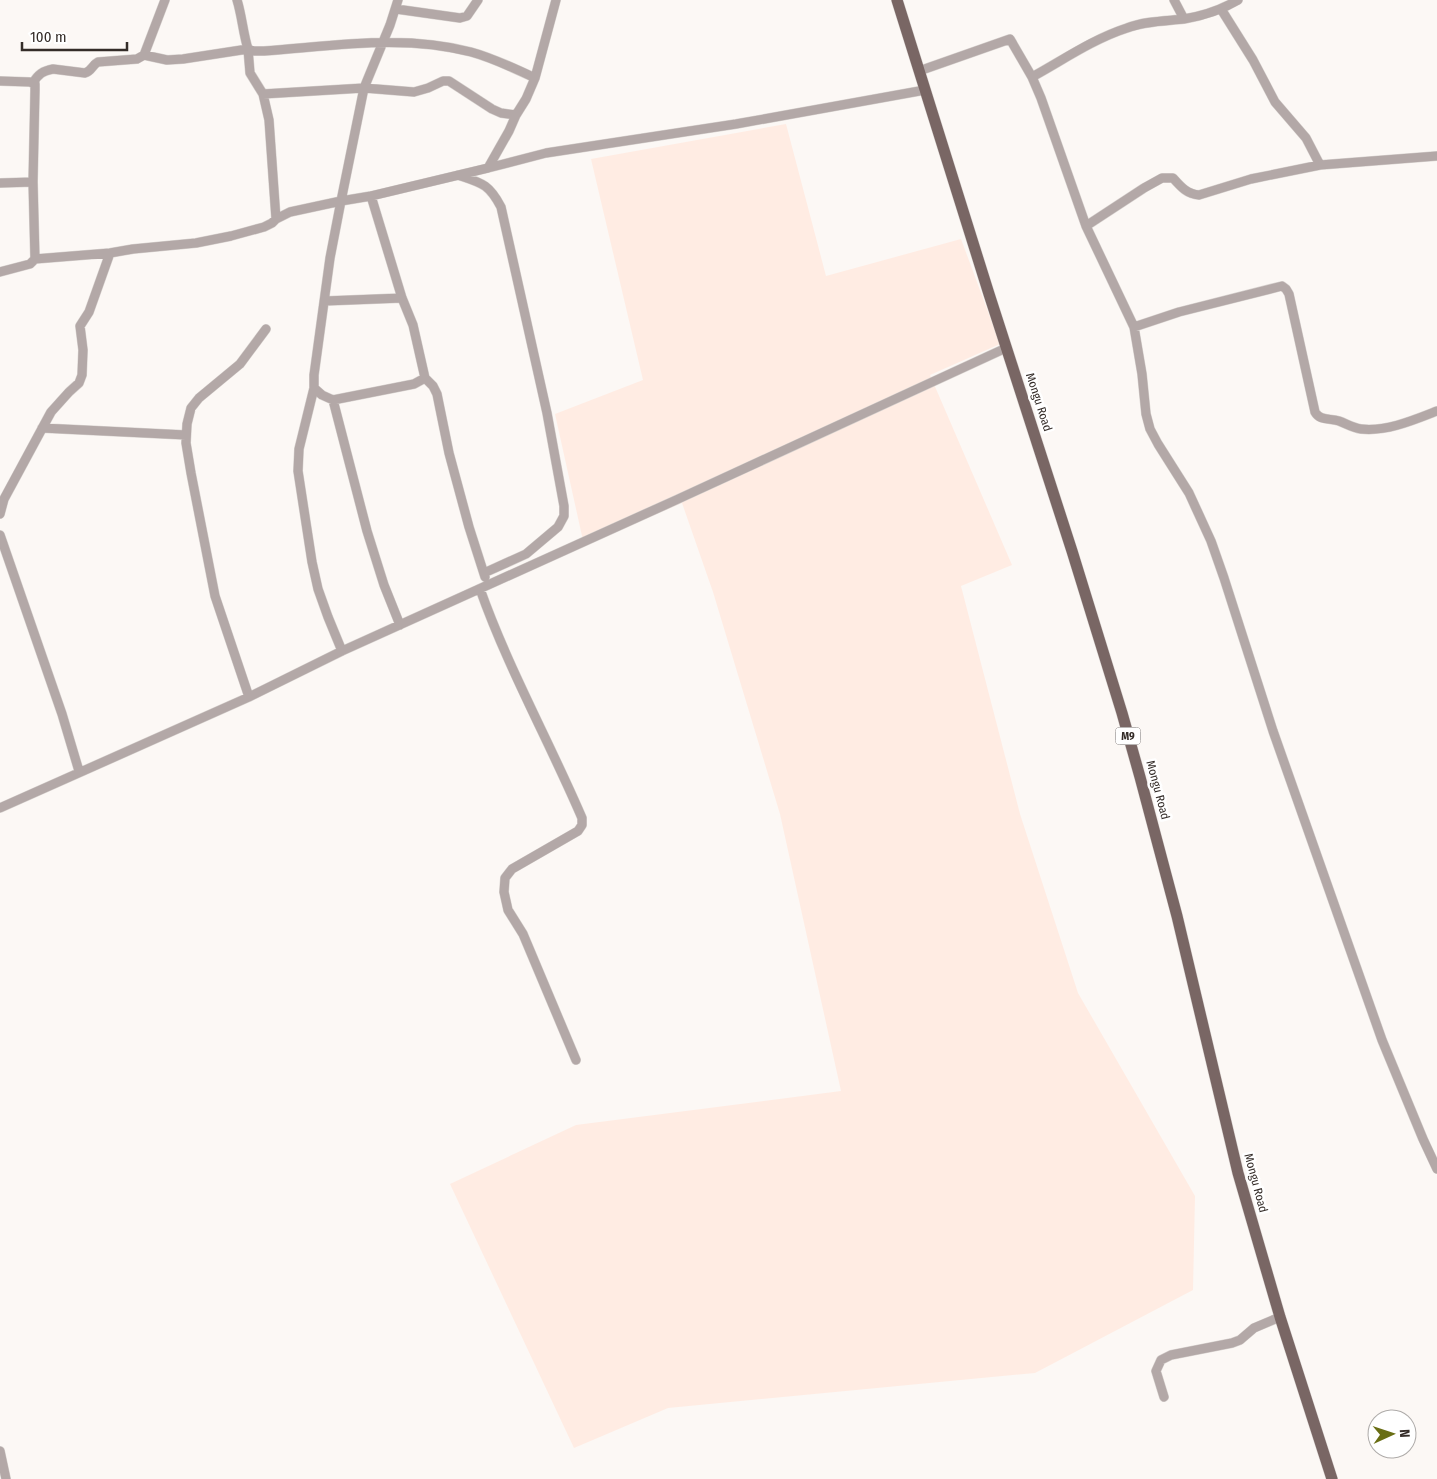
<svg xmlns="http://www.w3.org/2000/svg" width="1437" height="1479" viewBox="0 0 1437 1479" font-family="'Fira Sans Condensed',sans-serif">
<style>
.built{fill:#ffece3}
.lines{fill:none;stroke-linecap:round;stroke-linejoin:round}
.minor-casing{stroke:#d8d3d0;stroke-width:10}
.major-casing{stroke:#d8d3d0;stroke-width:12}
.minor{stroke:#b3a8a7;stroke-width:9}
.major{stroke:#796664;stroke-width:11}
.labels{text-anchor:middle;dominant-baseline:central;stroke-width:5;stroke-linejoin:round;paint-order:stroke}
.shield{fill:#fff;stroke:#716b68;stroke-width:1}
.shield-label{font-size:11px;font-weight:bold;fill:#342c28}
.street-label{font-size:12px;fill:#342c28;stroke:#fff}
</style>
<rect width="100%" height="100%" fill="#fcf8f5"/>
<path class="built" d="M786,124l40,152 135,-37 39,105 -70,31 82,190 -51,21 59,228 58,179 117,203 -2,94 -158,83 -367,35 -94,40 -124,-264 126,-59 265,-34 -61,-277 -67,-222 -31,-89 -98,42 -29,-131 88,-34 -52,-221z"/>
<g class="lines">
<defs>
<path id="minor" d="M237,0c5,16 6,33 11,49l6,2h10c69,-5 139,-17 207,1 22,6 43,16 64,26
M1174,0l10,19
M396,9l64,9 7,-2 11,-16
M1221,9l32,51 22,42 31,36 14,27
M144,55l23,5 16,-1 65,-10 2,24 13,21 6,26 7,99
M919,71l91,-32 22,38 9,21 45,128 48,101 8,47 4,40 4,15 8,15 31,49 22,48 13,37 49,153 109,309 41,99 14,30
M1032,77c31,-17 61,-38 95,-49 18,-7 38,-7 57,-9 18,-3 37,-9 54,-19
M0,81l30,1 5,2v6l-2,92 2,77 -5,5 -30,8
M33,83c5,-9 10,-12 20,-14l32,4c7,-2 7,-8 13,-11l39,-3 7,-4 21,-55
M263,94l101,-6 50,4 14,-4 15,-7h6l43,28 9,4 15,2
M488,168l58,-15 190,-29 189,-34
M458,175c24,8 31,9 43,32l46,206 17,93v10l-6,11 -32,27 -42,19
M0,183l33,-1
M371,196l31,102 11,27 12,53 -11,6 -81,16 -11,-5 -8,-7v-13l16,-117 11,-57 30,-5 117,-28 21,-37 7,-16 10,-16 9,-21 21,-78
M1086,226l58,-38 18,-10h11c8,9 14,16 26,17l52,-16 69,-14 117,-9
M35,259l75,-6 23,-4 63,-6 35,-7 33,-9 8,-4 4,-4 14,-7 51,-11 23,-113 26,-63 8,-25
M325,301l77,-3
M1134,327l45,-15 103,-26 4,3 3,5 26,118c5,9 15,6 24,9 8,3 14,7 22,8 25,3 53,-9 76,-18
M425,378l8,8 4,8 12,59 20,74 16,50
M314,388l-15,61 -1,22 14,91 6,27 10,28 14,34
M333,400l34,131 17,54 16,40
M42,428l144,7
M0,514l4,-15 47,-87 18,-20 10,-9 3,-8 1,-25 -3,-24 9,-14 21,-59
M0,535l62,179 17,57
M480,589c28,79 69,152 102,229v7l-4,6 -66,38 -7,9 -1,14 4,18 15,24 53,126
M249,697l-34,-101 -24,-123 -5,-30 1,-19 4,-16 8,-10 41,-34 26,-35
M0,808l249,-111 93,-46 334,-151 330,-152
M1164,1397l-8,-26 5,-11 10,-5 61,-12 8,-3 14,-12 26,-11
M0,1451l6,28"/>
<path id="major" d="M897,0l92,294 83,257 50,162 18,64 37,139 61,257 42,144 52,162"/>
</defs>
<use href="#minor" class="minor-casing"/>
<use href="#major" class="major-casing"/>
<use href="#minor" class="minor"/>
<use href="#major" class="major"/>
</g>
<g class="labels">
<rect class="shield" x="1115.5" y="727.5" width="25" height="17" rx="4"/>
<g class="shield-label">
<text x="1128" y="736">M9</text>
</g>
<g class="street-label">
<text transform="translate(1039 402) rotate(72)">Mongu Road</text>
<text transform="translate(1158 790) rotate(75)">Mongu Road</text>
<text transform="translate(1256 1183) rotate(75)">Mongu Road</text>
</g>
</g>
<g transform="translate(1392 1434) rotate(87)"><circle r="24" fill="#ffffff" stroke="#aeaba9"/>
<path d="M0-4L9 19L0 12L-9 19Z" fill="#696e14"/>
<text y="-8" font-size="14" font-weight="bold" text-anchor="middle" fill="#342c28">N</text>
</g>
<path d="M22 42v8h105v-8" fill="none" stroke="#342c28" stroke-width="2.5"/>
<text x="30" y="42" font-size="15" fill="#342c28" stroke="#ffffff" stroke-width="4" paint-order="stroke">100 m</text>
</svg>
